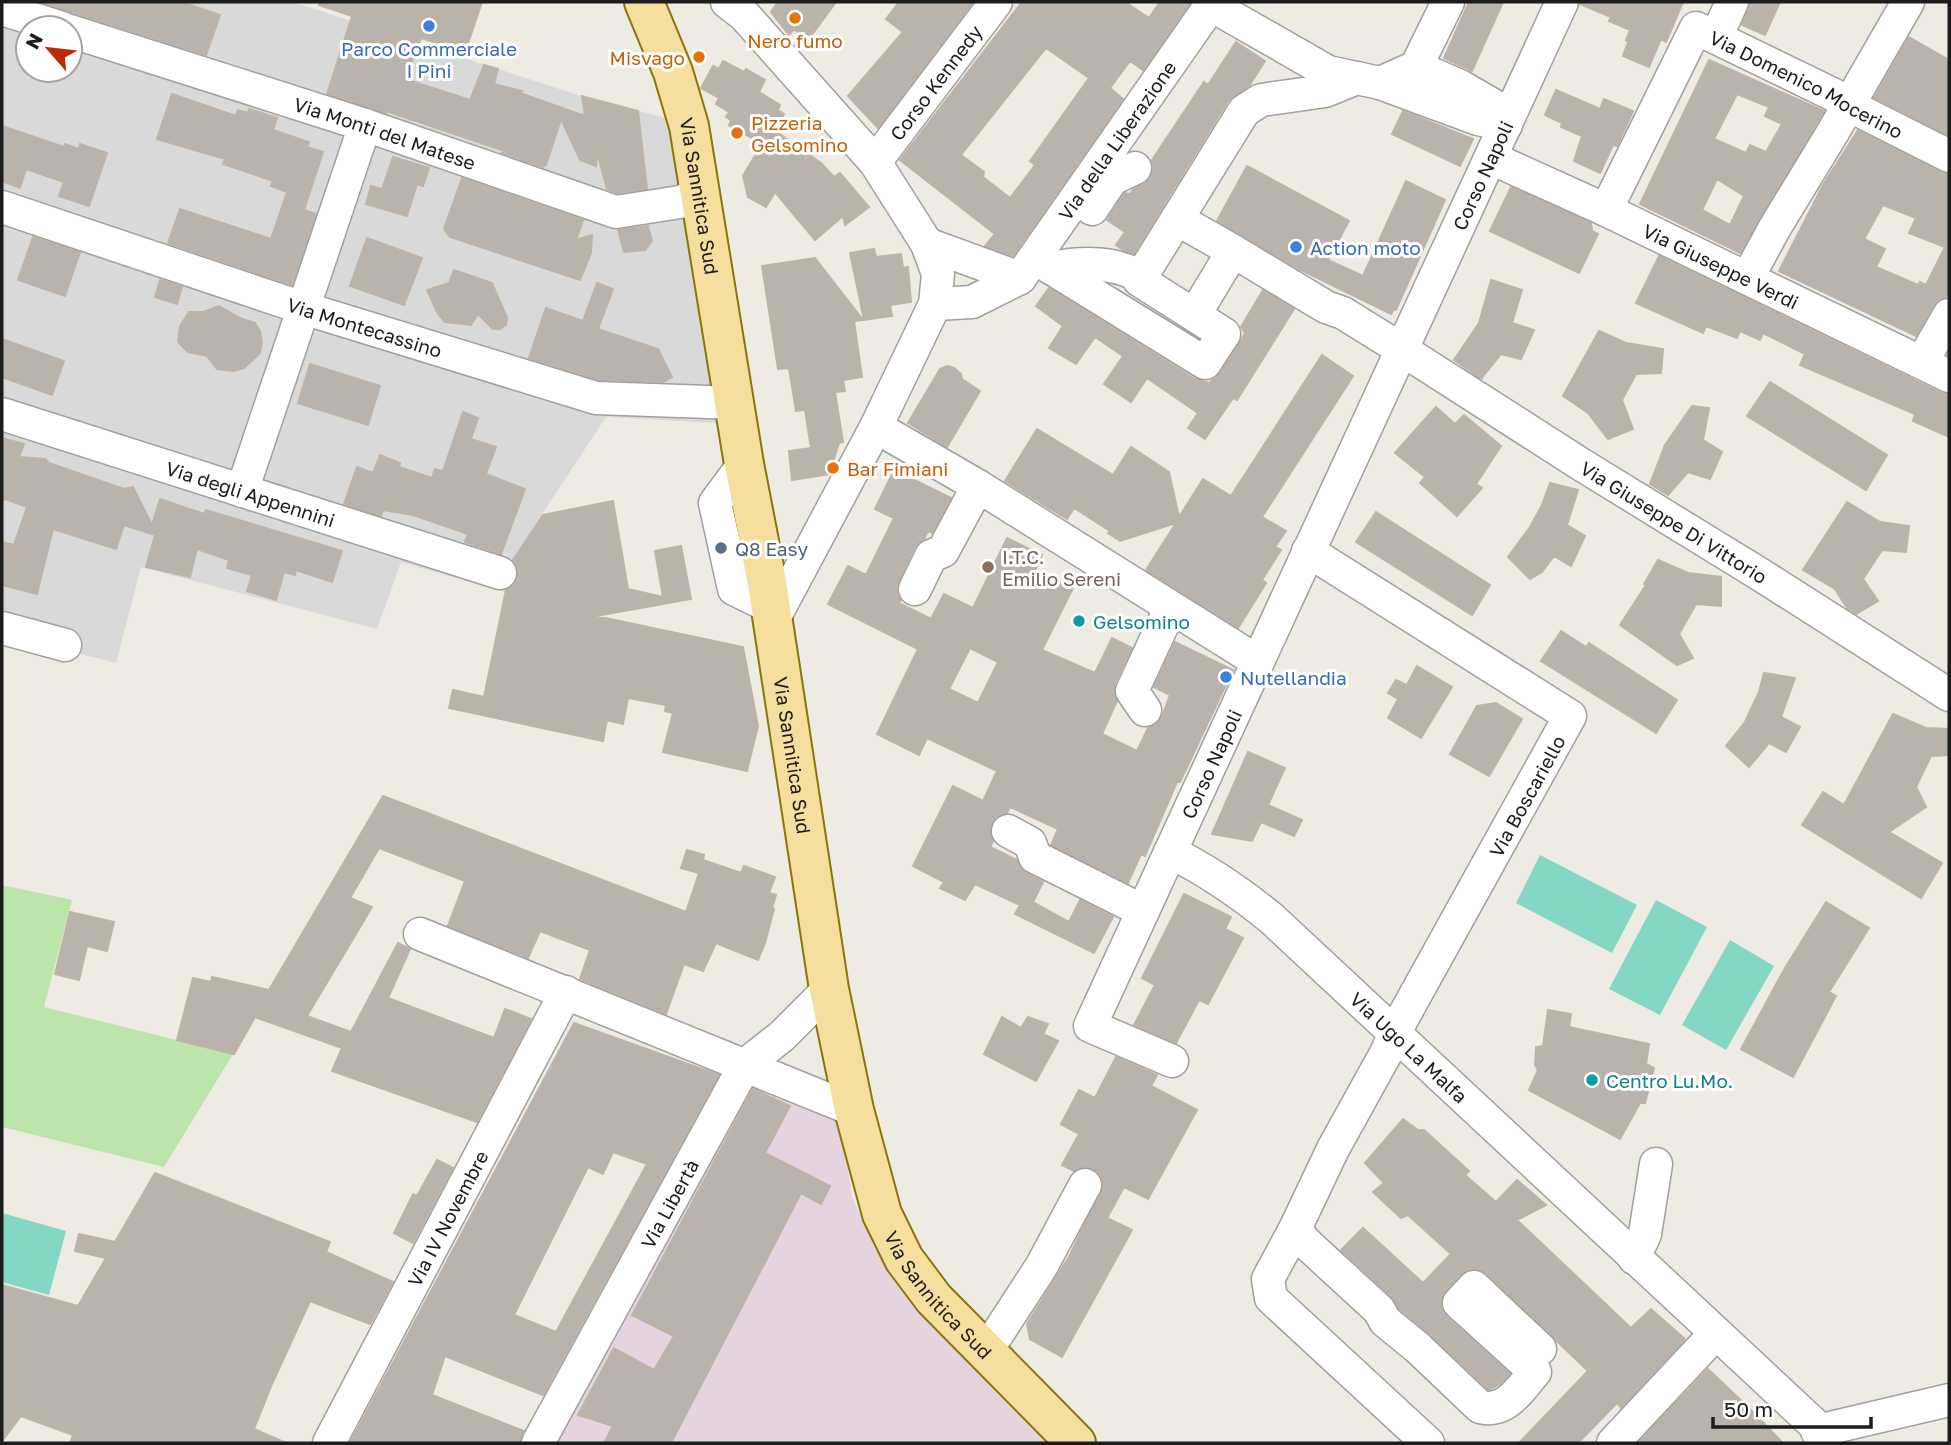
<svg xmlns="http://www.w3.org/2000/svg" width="1951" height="1445" viewBox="0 0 1951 1445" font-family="'Golos Text',sans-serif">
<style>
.residential{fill:#dad9d9;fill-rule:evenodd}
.industrial{fill:#e5d4df}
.grass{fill:#bde4aa}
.pitch{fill:#84d7c5}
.building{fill:#b9b3ac;stroke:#bdb4a5;stroke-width:2;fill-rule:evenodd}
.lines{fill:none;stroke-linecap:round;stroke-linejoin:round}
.minor-casing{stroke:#a0a0a0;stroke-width:35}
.major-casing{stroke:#8a7509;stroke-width:42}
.minor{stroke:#fff;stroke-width:32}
.major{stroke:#f5de9e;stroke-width:38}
.food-dot{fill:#e8710a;stroke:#fff;stroke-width:2.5}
.shop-dot{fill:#3f7fe0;stroke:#fff;stroke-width:2.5}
.service-dot{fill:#5c6f8a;stroke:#fff;stroke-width:2.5}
.education-dot{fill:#8d6e63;stroke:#fff;stroke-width:2.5}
.culture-dot{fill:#0f9aa8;stroke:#fff;stroke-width:2.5}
.labels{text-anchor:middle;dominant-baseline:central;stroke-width:6;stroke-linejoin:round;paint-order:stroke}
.food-label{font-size:19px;fill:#c56008;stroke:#fff;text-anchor:start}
.shop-label{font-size:19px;fill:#366cbe;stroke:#fff;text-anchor:start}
.street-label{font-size:19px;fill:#1c1c1c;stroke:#fff}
.service-label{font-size:19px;fill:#4e5e75;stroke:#fff;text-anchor:start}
.education-label{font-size:19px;fill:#785e54;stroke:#fff;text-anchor:start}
.culture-label{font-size:19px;fill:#0d838f;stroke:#fff;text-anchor:start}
</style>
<rect width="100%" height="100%" fill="#edebe2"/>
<path class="residential" d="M2,2h291l288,94 88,23 48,304 -111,-6 -96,146 -5,29 -104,-30 -24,67 -236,-62 -25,96 -114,-29zM28,28h42v42h-42z"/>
<path class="industrial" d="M749,1079l89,40 6,22 8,56 23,52 32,49 140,145h-492z"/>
<path class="grass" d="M2,885l70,15 -28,107 189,47 -69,113 -162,-40z"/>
<path class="pitch" d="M1540,855l97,50 -25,48 -96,-50z
M1656,900l51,27 -47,88 -51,-26z
M1730,940l44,26 -48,84 -44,-25z
M2,1213l64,18 -17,64 -47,-13z"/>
<path class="building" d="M40,2h142l38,13 -14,40z
M319,2h163l-17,50 -44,-14 -16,41 65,21 14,-35 14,4 -4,15 28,7 -2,2 65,23 -3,-20 56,15 9,78 -29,4 -11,-4 -10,-37 -1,14 -16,-6 -19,-41 -15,46 -3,2 -41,-14 3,-2 -119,-40v2l-59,-19 25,-78 -33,-11z
M778,2h58l-28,38 -14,-11 -5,6 -18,-23z
M899,2h74l-95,126 -30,-32 55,-64 -17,-13z
M1022,2h103l24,16 11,-16h31l-48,68 -13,-9 -20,27 13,11 -110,157 -28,-10 10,-12 -95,-74zM1046,48l43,30 -59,83 5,4 -25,33 -27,-21 1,-5 -23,-17z
M1469,2h34l-31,69 -28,-13z
M1580,2h103l-17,40 -5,-3 -12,28 -26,-11 5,-14 -2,-2 4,-10 -21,-9 2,-4 -31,-13z
M1750,2h30l-15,33 -23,-10z
M1909,37l40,23v76l-75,-38z
M1236,42l29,19 -16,25 -21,15 -94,152 -11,-3 -7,-5 9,-13 -18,-12 17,-27 6,1 3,-4 17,-11 3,-9 -1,-10 52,-78 4,3z
M1709,60l115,51 -84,142 -100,-49zM1737,94l32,13 -4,9 17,8 -16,28 -16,-7 -4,8 -32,-14zM1717,179l27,17 -14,29 -28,-15z
M723,61l21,11 2,-3 19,11 -6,12 21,13 -2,5 6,4 -10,16 47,33 13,14 6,-4 29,34 -24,18 -2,-9 -28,24 -40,-48 -9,15 -18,-10 -5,-21 19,-32 -33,-19 2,-5 -5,-3 3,-5 -13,-8 3,-6 -18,-10 12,-22 6,3z
M1556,90l44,19 4,-10 29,12 -16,35 -4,-1 -13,28 -26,-12 8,-25 -21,-9 1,-4 -17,-8z
M172,94l64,22 2,-6 10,3 1,-4 28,9 -4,12 36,12 -2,5 16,5 -19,58 12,4 -24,71 -124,-42 12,-34 91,30 16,-47 -16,-6 2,-5 -50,-17 2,-5 -68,-20z
M1403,111l70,28 -13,27 -68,-32z
M2,126l62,21 1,-3 14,5 1,-5 27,9 -18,53 -30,-10 5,-14 -38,-13 -6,19 -18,-7z
M1858,130l83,42 8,2v117l-4,7 -12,8 -17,30 -137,-65 44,-86zM1883,205l33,13 -7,15 36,14 -19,38 -6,-3 -2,3 -42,-18 9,-18 -21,-10z
M393,157l36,11 -6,18 -6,-2 -10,32 -41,-12 5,-18 11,3z
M1247,166l102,55 -21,39 35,16 43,-95 39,19 -49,110 -2,-1 -3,5 -94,-46 -80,-47z
M462,178l121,42 -7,20 16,-5 -1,18 -11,27 -130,-43 -6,-8z
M1511,187l80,36 1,8 6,3 -19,39 -89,-42z
M648,226l4,15 -7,9 -21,2 -6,-22z
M33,237l47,15 -15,44 -47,-16z
M367,238l55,20 -18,47 -54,-19z
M874,249l2,8 25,-3 2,14 5,-1 3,35 -21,3 2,11 -28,4 -14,-67z
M1659,256l282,137 8,1v43l-36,-16 2,-7 -115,-49 5,-11 -42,-21 -3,7 -20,-9 -3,7 -31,-12 -3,7 -67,-30z
M815,258l48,62 -9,1 8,56 -19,3 2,11 -10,1 8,50 -4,1 -10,31 -37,6 -3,-29 22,-3 -6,-38 -9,1 -7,-43 -11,1 -16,-103z
M454,270l38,13 15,35 -1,7 -6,4h-7l-15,-15 -7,11 -26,-3 -7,-8 -11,-24 22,-7z
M160,280l22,7 -5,17 -22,-7z
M1491,280l31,10 -10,33 22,7 -13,29 -20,-5 -20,25 -27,-19 25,-37z
M597,283l16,6 -15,40 60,20 14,28 -9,5 -64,-2 -70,-22 17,-50 37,13z
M1049,288l146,91 14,4 11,-10 19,-29 6,-11 -4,-6 22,-37 31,19 -57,91 -4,-2 -28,41 -17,-11 10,-15 -51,-35 -16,24 -27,-18 19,-28 -28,-19 -19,27 -27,-16 14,-22 -27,-20z
M219,306l21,12 15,5 5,8 2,11 -2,11 -16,15 -10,3 -17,-2 -10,-13 -19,-4 -10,-10 2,-16 9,-14h14z
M1599,331l27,12 37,6 -2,24 -25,1 -14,26 11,29 -25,10 -20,-26 -25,-17z
M2,339l62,22 -12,34 -50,-18z
M1322,355l31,21 -91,141 24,14 -11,16 6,3 -19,30 4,3 -28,45 -92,-58 30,-47 -56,18 -12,-8 2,-2 -36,-23 -7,11 -62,-38 32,-52 76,46 18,-28 38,25 10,45 24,-38 28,17z
M310,364l70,22 -12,39 -70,-22z
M947,366l7,2 7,6 1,5 18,12 -33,56 -39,-24 32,-54z
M1770,382l117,73 -21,35 -119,-74z
M1692,406l17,2 -6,32 19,12 -12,27 -22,-7 -20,23 -18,-11 15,-39z
M1436,407l19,17 9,-9 37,31 -25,38 6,4 -25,28 -37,-33 5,-6 -30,-24z
M463,412l15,6 -7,21 25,8 -10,27 39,15 -24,65 -36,-12 3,-8 -55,-19 -30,-5 -2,6 -37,-12 13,-37 16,6 7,-18 20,8 -1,4 33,11 3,-9 8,2z
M2,438l22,6 -5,13 26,2 4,4 75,26 9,-2 19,38 8,-26 44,15 2,-4 136,41 -10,31 -36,-12 -1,5 -11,-3 -8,28 -29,-9 5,-16 -25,-7 2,-8 -32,-11 -7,28 -44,-10 9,-32 -31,-10 -8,24 -63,-20 -16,65 -35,-9v-43l12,3 13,-38 -22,-8 -3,1z
M894,470l57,28 -19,35 -4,-2 -4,8 -10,9 -16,34 -1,11 4,7 -2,3 32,16 13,-25 29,14 34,-70 35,17 -7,15 38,18 -31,62 53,23 17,-35 20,10 -17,35 -1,9 3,9 -15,33 35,17 11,-23 8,-3 5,-6 9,-24 -16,-8 21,-45 58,28 -53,112h-3l-32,74 -4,-2 -13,29 -77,-38 7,-16 -48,-22 -3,6 -9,3 -6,7 -2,9 3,9 -3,6 27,13 9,13 17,9 -10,20 36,20 11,-22 33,17 -19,36 -79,-39 5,-9 -45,-21 -10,16 -25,-12 4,-6 -31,-16 40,-80 30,15 14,-30 -70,-33 -8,17 -42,-21 41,-85 -90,-45 20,-38 18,9 28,-57 -19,-9zM970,648l28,14 -20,41 -29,-14z
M1550,483l28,7 -11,35 18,11 -14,30 -17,-10 -12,16 -12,7 -22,-22 22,-30 12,-22z
M613,501l15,88 35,8 -8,-46 26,-5 10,53 -95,17 147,31 15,79 -11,45 -84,-19 10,-39 -8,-2 1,-6 -38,-7 -5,26 -16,-4 -4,21 -154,-33 4,-18 31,7 22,-107 7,-4 5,-8v-10l-5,-8 30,-45z
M1847,502l33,20 29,4 -3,26 -24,-2 -19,29 15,22 -22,13 -9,-6 -12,-19 -32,-19z
M1376,512l114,73 -18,30 -116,-73z
M1658,560l30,13 33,4v29l-25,-2 -17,30 14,24 -16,7 -57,-40 26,-40 -2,-1z
M1561,631l25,16 3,-4 88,57 -21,33 -115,-72z
M1417,666l35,21 -31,51 -33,-20 10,-19 -10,-6 8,-13 11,5z
M1764,673l31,5 -14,39 19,10 -14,25 -17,-9 -20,24 -23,-21 19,-24 14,-30z
M1496,703l26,16 -33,57 -39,-22 27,-48z
M1893,714l33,14 23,1v26l-18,1 -15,31 10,20 -37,25 53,31 -21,35 -119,-73 21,-33 21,13z
M1248,752l37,16 -17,37 34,15 -8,16 -33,-14 -9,19 -40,-7z
M383,796l303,116 13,-39 -18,-5 6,-18 17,5 -1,5 38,13 3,-7 31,11 -6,16 7,2 -4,13 2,1 -9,34 -7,17 -42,-17 -13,28 -19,-7 -18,50 -86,-35 10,-29 -50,-19 -12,27 -80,-32 17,-45 -86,-33 -29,50 22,9 -65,109 44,16 47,-89 12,6 -22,49 106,40 11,-29 26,10 -54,103 -145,-51 10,-23 -87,-31 -21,37 -57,-14 16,-62 18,4 1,-5 57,13z
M1184,894l47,23 -6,12 18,9 -35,66 -9,-4 -23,43 -42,-18 21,-40 -13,-7z
M1826,902l43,26 -40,64 7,4 -43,81 -52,-28 44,-81z
M70,912l44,10 -7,29 -20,-5 -8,34 -24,-6z
M1548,1010l23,4 -2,13 80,17 -3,20 8,4 -9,35h-5l-20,36 -91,-49 9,-20 -3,-5 1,-18 7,-1z
M1002,1017l19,11 7,-11 20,7 -5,10 15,7 -22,40 -52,-27z
M574,1023l145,52 -176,320 -98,-39 -13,39 92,36 -4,12h-170zM613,1152l34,12 -91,168 -42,-17 74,-148 15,7z
M1116,1057l41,18 -6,11 46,24 -49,89 -24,-12 -17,31 25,12 -70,127 -32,-18 -3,-15 43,-69 33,-70 -2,-9 -8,-7 -9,-2 -10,4 -12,-6 17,-31 -18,-10 18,-34 16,8z
M753,1089l37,17 -25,47 65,33 -9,18 -20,-11 -130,250h-67l9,-17 -35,-11 36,-67 40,22 20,-34 -42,-21z
M1403,1119l15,11h6l45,41 -4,4 31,27 21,-22 29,25 -29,15 114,108 20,-19 34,30 -64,69 -4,-5 -39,40h-59l69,-72 -101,-97 -9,-5 -10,1 -22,20 -5,10 1,9 5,8 63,57 -10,10 -11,6 -58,-55 -32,-26 -8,-13 -50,-46 22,-22 60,55 28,-29 -43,-39 -7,3 -28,-26 11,-9 -19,-20z
M437,1160l16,8 -40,75 -19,-10 19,-39 4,2z
M155,1173l175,69 -4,10 67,30 -23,42 -60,-23 -38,83 -18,45 32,14h-216l3,-8 -52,-19 -19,25v-156l76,21 28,-48 -31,-7 4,-17 36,8z
M1708,1369l41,39 34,35h-145z"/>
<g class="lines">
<defs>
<g id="minor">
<path d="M727,2l18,14 130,146 52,82 11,30 -3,30 -59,123 -103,193"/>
<path d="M1211,5l117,67 52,11 98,36 28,6"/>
<path d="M2,9l60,19"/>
<path id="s1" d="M70,31l295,94 251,87 64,-10 21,-8"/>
<path d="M1716,37l16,-35"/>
<path d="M1416,67l32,-65"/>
<path d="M1380,83l36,-16 44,19 50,29"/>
<path id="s2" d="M1491,158l115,52 343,166"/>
<path id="s3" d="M875,162l121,-160"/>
<path id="s4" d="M2,207l301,101 293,90 140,5"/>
<path d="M1092,209l20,-30 23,-11"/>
<path id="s5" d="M1606,210l90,-182 138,67 14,10 101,51"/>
<path d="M1177,219l67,-108 17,-11 64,-9 32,-13"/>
<path d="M927,244l93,34"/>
<path id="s6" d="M1233,251l93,56 17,6 58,36 181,116 179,110 188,120"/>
<path d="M1051,268l154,95 19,-29 -85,-54 38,-61 56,32 -38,63"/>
<path d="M1051,268c30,-6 63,-7 90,9"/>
<path d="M1748,277l26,-48 59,-97 75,-130"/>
<path id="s7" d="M935,304l37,-2 48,-24 193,-276"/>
<path d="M1922,362l27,-47"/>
<path id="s8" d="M2,414l498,159"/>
<path d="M876,427l102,59 279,175"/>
<path d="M744,464l-29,39 19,86 37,18"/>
<path d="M242,491l123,-366"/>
<path d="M1308,551l262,165 -168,303 -17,36 -52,94 -38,80 -27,50 3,19 157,145"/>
<path d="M915,589l16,-33 12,-5 35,-65"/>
<path d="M2,628l63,17"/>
<path d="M1145,710l-13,-19 38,-82"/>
<path d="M1008,831l22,12 5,14 108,54"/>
<path id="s9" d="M1170,852c37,18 69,40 101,66l545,508 6,17"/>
<path d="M420,934l434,176"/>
<path id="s10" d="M1172,1061l-82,-35 472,-1024"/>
<path d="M1295,1229l10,13 74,68 6,11 33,27 62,59c26,7 40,-18 55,-35l-76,-69 15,-16 66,62"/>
<path d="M1634,1258l11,-24 11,-70"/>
<path d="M985,1353l56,-86 44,-82"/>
<path d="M1817,1431l132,-31"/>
<path id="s11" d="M329,1443l237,-451"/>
<path id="s12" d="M538,1443l207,-378 37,-29 47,-47"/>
<path d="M1613,1443l103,-110"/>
</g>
<g id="major">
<path id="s13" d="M644,2l29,70 16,54 55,338 23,119 62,406 25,121 28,104 22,45 30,40 142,144"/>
</g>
</defs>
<use href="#minor" class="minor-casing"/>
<use href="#major" class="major-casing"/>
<use href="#minor" class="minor"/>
<use href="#major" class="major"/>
</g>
<g class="food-dot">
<circle cx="795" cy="18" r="7"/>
<circle cx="699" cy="57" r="7"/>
<circle cx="737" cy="133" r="7"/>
<circle cx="833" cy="468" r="7"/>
</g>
<g class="shop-dot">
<circle cx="429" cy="26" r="7"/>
<circle cx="1296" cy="247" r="7"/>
<circle cx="1226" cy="677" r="7"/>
</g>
<circle class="service-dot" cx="721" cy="548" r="7"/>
<circle class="education-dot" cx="988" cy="567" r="7"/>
<g class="culture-dot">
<circle cx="1079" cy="621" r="7"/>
<circle cx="1592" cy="1080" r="7"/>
</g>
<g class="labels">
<g class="food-label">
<text x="795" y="40" text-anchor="middle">Nero fumo</text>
<text x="685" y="57" text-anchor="end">Misvago</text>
<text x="751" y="122">Pizzeria<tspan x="751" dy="22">Gelsomino</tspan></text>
<text x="847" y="468">Bar Fimiani</text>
</g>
<g class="shop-label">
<text x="429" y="48" text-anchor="middle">Parco Commerciale<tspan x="429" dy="22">I Pini</tspan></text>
<text x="1310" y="247">Action moto</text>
<text x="1240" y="677">Nutellandia</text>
</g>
<g class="street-label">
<text stroke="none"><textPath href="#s3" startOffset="100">Corso Kennedy</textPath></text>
<text stroke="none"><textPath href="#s5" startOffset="327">Via Domenico Mocerino</textPath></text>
<text stroke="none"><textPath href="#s1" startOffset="331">Via Monti del Matese</textPath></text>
<text stroke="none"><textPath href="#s7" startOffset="259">Via della Liberazione</textPath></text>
<text stroke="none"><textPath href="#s10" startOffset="1026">Corso Napoli</textPath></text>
<text stroke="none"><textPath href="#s13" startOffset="203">Via Sannitica Sud</textPath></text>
<text stroke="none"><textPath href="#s2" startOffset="254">Via Giuseppe Verdi</textPath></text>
<text stroke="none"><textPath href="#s4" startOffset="382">Via Montecassino</textPath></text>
<text stroke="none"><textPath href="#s8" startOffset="261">Via degli Appennini</textPath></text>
<text stroke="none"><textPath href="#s6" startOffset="518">Via Giuseppe Di Vittorio</textPath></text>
<text stroke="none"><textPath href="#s13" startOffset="770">Via Sannitica Sud</textPath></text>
<text stroke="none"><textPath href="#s10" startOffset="378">Corso Napoli</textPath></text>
<text transform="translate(1527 796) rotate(-61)">Via Boscariello</text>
<text stroke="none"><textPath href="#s9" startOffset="310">Via Ugo La Malfa</textPath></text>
<text stroke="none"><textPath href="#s12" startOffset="273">Via Libertà</textPath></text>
<text stroke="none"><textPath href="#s11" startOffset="254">Via IV Novembre</textPath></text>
<text stroke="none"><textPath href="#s13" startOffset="1337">Via Sannitica Sud</textPath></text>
</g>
<g class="service-label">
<text x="735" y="548">Q8 Easy</text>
</g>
<g class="education-label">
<text x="1002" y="556">I.T.C.<tspan x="1002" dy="22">Emilio Sereni</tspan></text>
</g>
<g class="culture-label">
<text x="1093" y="621">Gelsomino</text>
<text x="1606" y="1080">Centro Lu.Mo.</text>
</g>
</g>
<rect width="1951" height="1445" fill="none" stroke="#1c1c1c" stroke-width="7"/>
<g transform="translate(49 49) rotate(298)"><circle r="33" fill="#ffffff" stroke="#a4a4a4" stroke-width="2"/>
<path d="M0-5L12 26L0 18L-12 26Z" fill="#bb2a0d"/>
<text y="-10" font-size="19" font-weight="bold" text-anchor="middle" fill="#1c1c1c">N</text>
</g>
<path d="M1713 1417v10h158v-10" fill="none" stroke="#1c1c1c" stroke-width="3.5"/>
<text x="1724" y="1417" font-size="21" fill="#1c1c1c" stroke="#ffffff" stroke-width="5" paint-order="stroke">50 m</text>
</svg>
